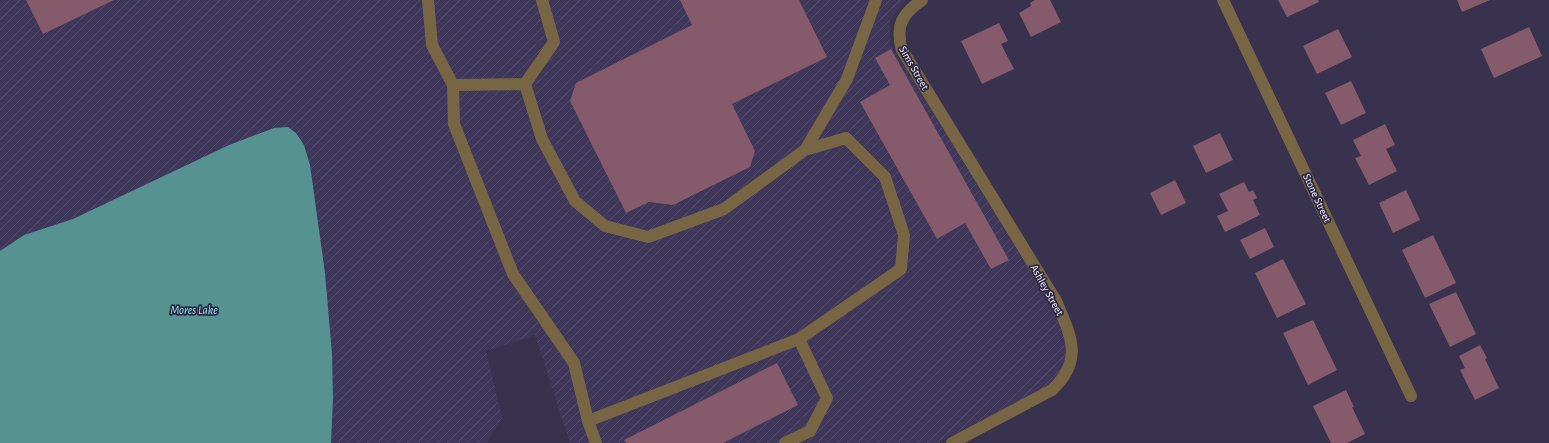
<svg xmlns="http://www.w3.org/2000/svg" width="1549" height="443" viewBox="0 0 1549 443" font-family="'Alegreya Sans',sans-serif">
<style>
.industrial{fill:url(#industrial-furrows)}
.water{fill:#579293}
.building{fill:#855a6a}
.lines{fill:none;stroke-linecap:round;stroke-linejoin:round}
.minor{stroke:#786543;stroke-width:12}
.labels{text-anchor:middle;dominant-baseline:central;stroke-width:3.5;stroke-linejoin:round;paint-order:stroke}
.street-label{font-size:11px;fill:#f5f3fe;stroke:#2e2843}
.water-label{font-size:12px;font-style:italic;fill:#87e7ea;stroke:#2e2843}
</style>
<defs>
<pattern id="industrial-furrows" width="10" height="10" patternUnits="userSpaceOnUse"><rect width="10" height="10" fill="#3f375a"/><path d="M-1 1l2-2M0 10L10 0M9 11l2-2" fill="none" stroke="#524b6a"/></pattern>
</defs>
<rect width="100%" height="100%" fill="#38324e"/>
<path class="industrial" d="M0,0h906l-16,20 1,26 162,257 14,40 -1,21 -16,21 -113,58h-367l-35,-108 -49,16 16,67 -15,25h-487z"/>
<path class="water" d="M288,127l8,6 8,12 6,20 15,108 7,81 1,44 -2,45h-331v-192l24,-16 49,-16 156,-74 45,-17z"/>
<path class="building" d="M26,0h88l-71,34z
M680,0h119l28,57 -95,47 23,47 -5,16 -77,38 -24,-3 -23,11 -56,-112 6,-18 116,-58z
M1035,0h15l11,22 -30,15 -12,-24 12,-7 -1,-3z
M1278,0h40l1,2 -32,15z
M1457,0h33l-28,12z
M999,23l9,18 -7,3 13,25 -32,15 -21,-43z
M1529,27l13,29 -48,22 -13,-29z
M1338,29l14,28 -35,17 -14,-28z
M891,49l118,211 -18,9 -26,-46 -28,16 -77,-137 30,-17 -15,-27z
M1351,81l15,32 -25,12 -16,-32z
M1385,124l10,21 -9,4 11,22 -28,14 -14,-27 6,-2 -8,-16z
M1220,133l13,27 -27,13 -13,-27z
M1175,180l11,23 -25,12 -11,-22z
M1244,182l5,10 4,-2 4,8 -4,2 7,15 -35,17 -8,-16 11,-5 -9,-17z
M1406,190l14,30 -27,13 -14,-30z
M1265,228l9,19 -24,12 -10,-19z
M1433,235l23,48 -31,15 -23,-48z
M1283,259l23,45 -29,14 -22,-45z
M1456,292l20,42 -26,13 -21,-43z
M1313,320l24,50 -29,15 -25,-52z
M1480,345l7,13 -2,1 14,29 -24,12 -15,-30 5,-2 -6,-12z
M777,363l21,42 -75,38h-97l-2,-3z
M1346,390l8,17h-2l13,27 -18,9h-16l-18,-37z"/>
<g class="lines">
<path class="minor" d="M428,0l4,45 21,40 72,-1 29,-42 -12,-42
M922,0c-20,14 -27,26 -20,50l154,251c15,35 28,59 -4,89l-100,53
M1223,0l188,396
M525,84l17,55 33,62 30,25 43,11 76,-28 81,-59 42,-71 29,-79
M453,85l1,39 59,150 61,89 14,58
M596,443l-8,-22 211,-82 102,-70 3,-34 -19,-58 -39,-39 -41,12
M785,443l25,-12 17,-33 -28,-59"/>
</g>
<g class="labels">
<g class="street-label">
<text transform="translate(914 68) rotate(60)">Sims Street</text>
<text transform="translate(1317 198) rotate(65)">Stone Street</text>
<text transform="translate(1047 290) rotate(61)">Ashley Street</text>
</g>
<g class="water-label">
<text x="194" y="310">Mores Lake</text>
</g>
</g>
</svg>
